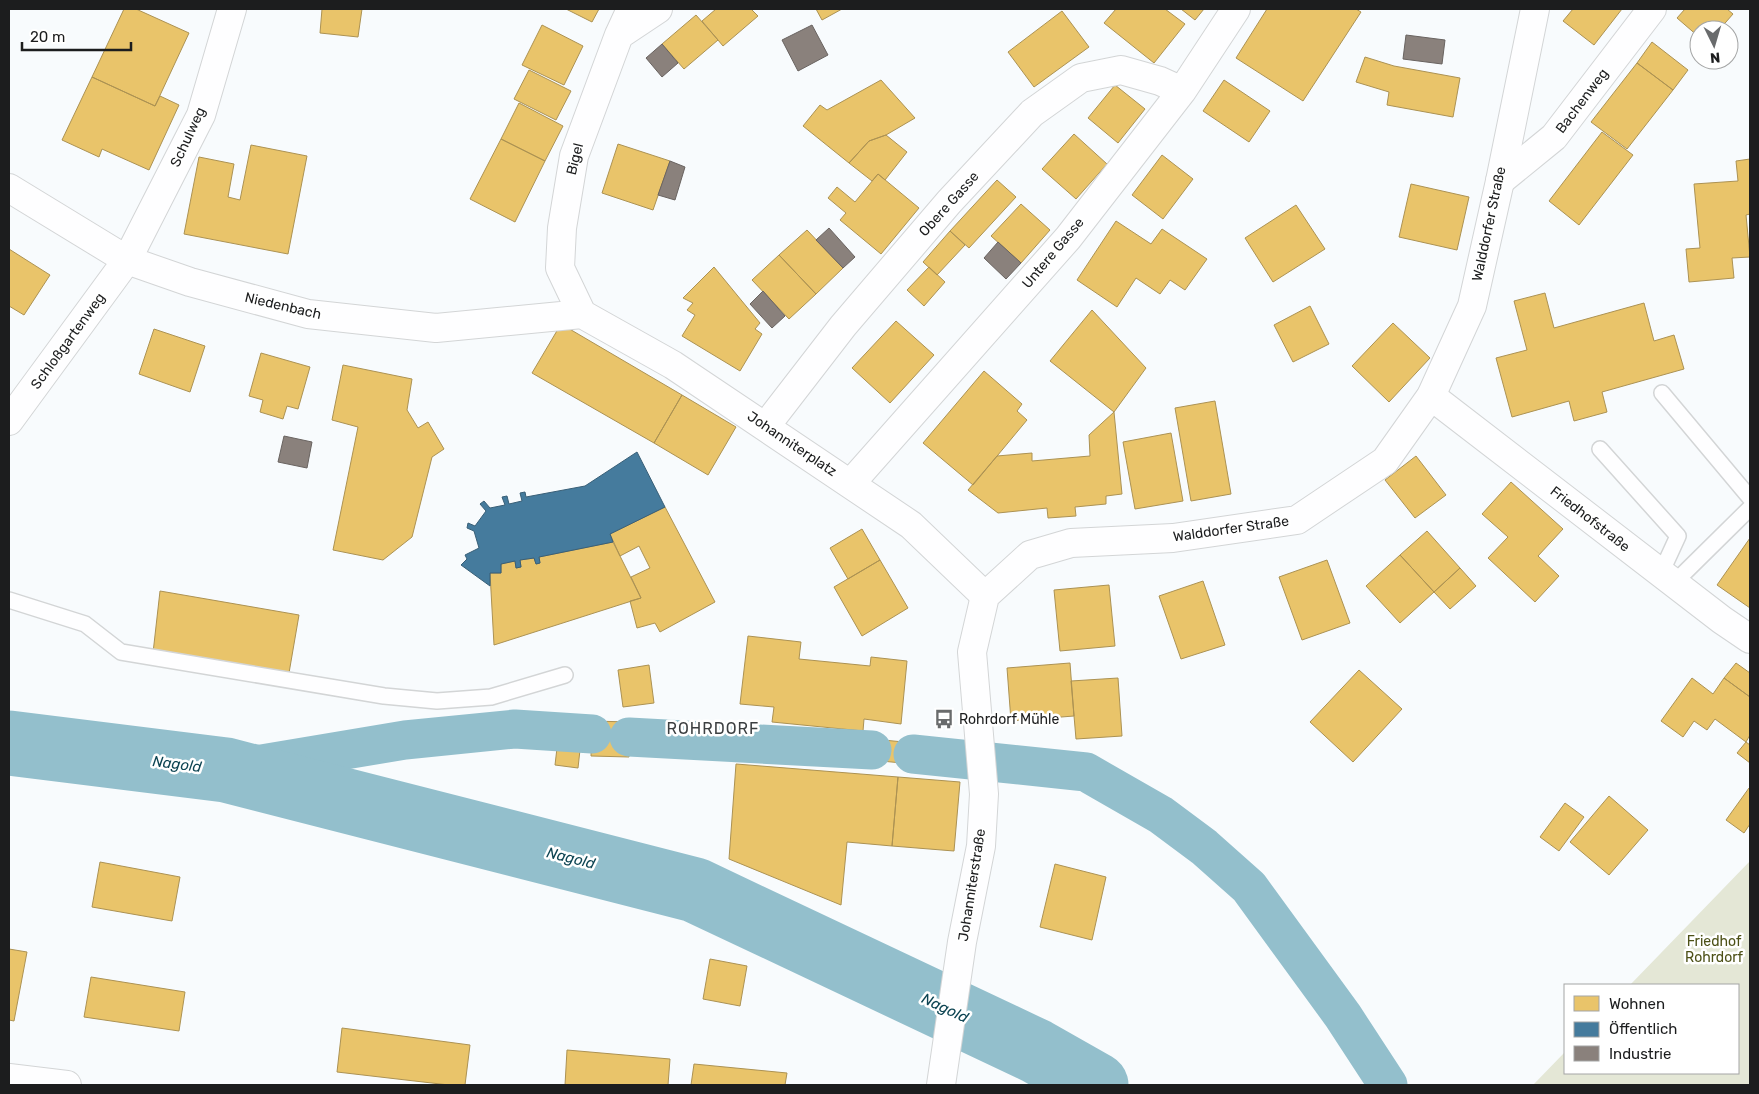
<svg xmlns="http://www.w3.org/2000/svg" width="1759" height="1094" viewBox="0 0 1759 1094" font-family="Rubik,sans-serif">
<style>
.green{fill:#e4e7d6}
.homes{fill:#e9c46a;stroke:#ac9253}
.public{fill:#457b9d;stroke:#395f77}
.industry{fill:#8a817c;stroke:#696360}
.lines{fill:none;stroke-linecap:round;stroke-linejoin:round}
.canal{stroke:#93bfcc;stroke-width:39}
.river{stroke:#93bfcc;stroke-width:65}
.lane-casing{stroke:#d3d5d6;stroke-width:18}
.street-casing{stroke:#d3d5d6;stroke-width:30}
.secondary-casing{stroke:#d3d5d6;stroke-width:30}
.lane{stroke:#fefeff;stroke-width:15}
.street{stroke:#fefeff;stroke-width:28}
.secondary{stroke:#fefeff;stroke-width:28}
.labels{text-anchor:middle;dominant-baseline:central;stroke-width:5;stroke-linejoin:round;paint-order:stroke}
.street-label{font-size:14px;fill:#1c1d1e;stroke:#fff}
.poi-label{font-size:14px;fill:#1c1d1e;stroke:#fff;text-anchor:start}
.park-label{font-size:14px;fill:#4d5117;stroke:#fff}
.water-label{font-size:15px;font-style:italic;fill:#0e4553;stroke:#fff}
.quarter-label{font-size:16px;letter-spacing:1px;fill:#3c3f41;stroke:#fff}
</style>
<rect width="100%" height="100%" fill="#f8fbfd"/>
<path class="green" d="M1750,861v224h-217l32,-33v21h173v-88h-108z"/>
<path class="homes" d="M124,9h12l53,24 -34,73 -63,-29z
M322,9h40l-4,28 -38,-4z
M566,9h33l-7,13z
M716,9h35l7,7 -35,30 -21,-25z
M816,9h26l-20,11z
M1116,9h49l20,15 -31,39 -50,-40z
M1181,9h23l-9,11z
M1267,9h89l5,3 -58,89 -67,-43z
M1573,9h49l-28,36 -31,-24z
M1685,9h42l6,5 -14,16h-20v7l-22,-19z
M1062,11l27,36 -55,40 -26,-35z
M696,15l22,25 -34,29 -22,-25z
M542,25l41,21 -19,39 -42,-20z
M1652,42l36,28 -15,20 -36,-27z
M1365,57l29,9 66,12 -7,39 -66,-12 2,-13 -33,-10z
M1637,63l36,27 -46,59 -36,-27z
M529,70l42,21 -15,29 -42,-21z
M92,77l63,29 5,-10 19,9 -30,65 -47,-21 -3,8 -37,-17z
M881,80l34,38 -29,17 -17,6 -20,22 -46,-37 17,-21 7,5z
M1224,80l46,31 -21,31 -46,-31z
M1115,85l30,24 -27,34 -30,-25z
M519,103l44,23 -18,35 -44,-22z
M1602,132l31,23 -54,70 -30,-24z
M1074,134l33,30 -31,35 -34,-30z
M886,135l21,17 -22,28 -7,-6 -6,7 -23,-18 20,-22z
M501,139l44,22 -30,61 -45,-23z
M618,144l52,17 -17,49 -51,-17z
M251,145l56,11 -19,98 -104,-20 15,-77 35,7 -6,33 12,3z
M1162,155l31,24 -30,40 -31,-24z
M1750,159v55l-4,1 4,42 -18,1 2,20 -45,4 -3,-33 14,-1 -6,-64 44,-3 -2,-20z
M878,174l41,34 -38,46 -41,-34 6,-7 -18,-15 9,-11 18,15z
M997,180l19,17 -47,51 -19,-17z
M1411,184l58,13 -12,53 -58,-13z
M1021,204l29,26 -29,33 -30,-27z
M1296,205l29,44 -52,33 -28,-44z
M1116,221l35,23 11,-15 45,30 -22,31 -15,-10 -10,14 -24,-16 -19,29 -40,-27z
M807,230l36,38 -27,26 -37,-39z
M950,231l15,14 -28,30 -14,-13z
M9,249l41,26 -26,40 -15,-9z
M779,255l37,39 -27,25 -37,-39z
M714,267l46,56 -5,6 7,5 -22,37 -58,-35 13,-21 -8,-5 6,-7 -10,-5z
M929,267l16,15 -21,24 -17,-16z
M1545,293l9,35 90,-25 10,38 20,-6 10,34 -82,23 5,20 -33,9 -5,-20 -57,16 -16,-59 31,-8 -13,-49z
M1310,306l19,38 -36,18 -19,-37z
M1092,310l54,58 -32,44 -64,-51z
M896,321l38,34 -44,48 -38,-35z
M1393,323l37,35 -41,44 -37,-36z
M561,324l121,71 -28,48 -122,-70z
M154,329l51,17 -15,46 -51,-18z
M261,353l49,14 -12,42 -11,-3 -4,13 -23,-7 3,-12 -14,-4z
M343,365l69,14 -5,31 11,18 10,-6 16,27 -12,8 -20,80 -29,23 -50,-10 25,-123 -26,-7z
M984,371l38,33 -5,7 10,9 -54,65 -50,-42z
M682,395l54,32 -28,48 -54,-32z
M1215,401l16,93 -40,7 -16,-93z
M1114,412l8,82 -16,2v8l-31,3 1,9 -28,2 -1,-10 -49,5 -30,-23 29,-34 35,-3v8l58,-5 -1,-21z
M1171,433l12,68 -48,8 -12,-67z
M1416,456l30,39 -31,23 -30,-38z
M1511,482l52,47 -25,27 21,20 -24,26 -47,-44 20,-21 -26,-23z
M665,507l50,95 -55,30 -5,-9 -18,5 -7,-27 11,-3 -10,-21 19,-9 -11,-22 -19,10 -10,-22z
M862,529l18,31 -32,19 -18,-31z
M1427,531l33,37 -26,24 -34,-37z
M1750,538v70l-33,-23z
M613,542l28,56 -147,47 -4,-72h11v-9l14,-3 1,7 5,-1 -1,-7 14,-2 2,6 4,-1 -1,-6z
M1400,555l34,37 -34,31 -34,-37z
M880,560l28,48 -46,28 -28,-49z
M1327,560l23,63 -48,17 -23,-63z
M1460,568l16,18 -26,23 -16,-17z
M1203,581l22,64 -44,14 -22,-63z
M1109,585l6,61 -55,5 -6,-61z
M160,591l139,24 -10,58 -136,-20z
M748,636l53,6 -2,17 71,7 1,-9 36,4 -6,63 -37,-5 -1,12 -91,-9 2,-15 -34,-3z
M1070,663l4,53 -63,5 -4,-53z
M1736,663l14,10v24l-26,-19z
M649,665l5,38 -31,4 -5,-37z
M1359,670l43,39 -49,53 -43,-40z
M1118,678l4,58 -46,3 -5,-58z
M1692,678l21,16 11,-16 26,19v38l-4,7 -31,-23 -8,11 -13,-9 -11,16 -22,-16z
M592,721l38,1 -1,35 -38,-1z
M873,739l41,4 -2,21 -41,-4z
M1746,742l4,3v18l-13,-10z
M557,748l23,2 -2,18 -23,-3z
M736,764l162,13 -6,69 -45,-4 -6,63 -112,-46z
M898,777l62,5 -6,69 -62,-5z
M1749,788l1,1v35l-6,9 -18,-13z
M1609,796l39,34 -39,45 -39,-33z
M1565,803l19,14 -25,34 -19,-14z
M100,862l80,15 -8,44 -80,-14z
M1055,864l51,13 -14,63 -52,-13z
M9,949l18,3 -13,69 -5,-1z
M710,959l37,7 -7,40 -37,-7z
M91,977l94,15 -6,39 -95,-14z
M342,1028l128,17 -5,40h-16l-112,-13z
M567,1050l103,9 -2,26h-103z
M694,1064l93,9 -2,12h-94z"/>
<path class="public" d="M637,452l28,55 -55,27 3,8 -74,15 1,6 -4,1 -2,-6 -14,2 1,7 -5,1 -1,-7 -14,3v9h-11v13l-29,-21 6,-6 -2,-4 14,-7 -5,-17 -7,-3 1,-5 7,3 11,-15 -6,-7 4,-3 6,7 15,-3 -3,-8 5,-1 2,8 13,-3 -2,-8 5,-1 1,5 59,-11z"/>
<path class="industry" d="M812,25l16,30 -30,16 -16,-31z
M1406,35l39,5 -3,24 -39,-5z
M662,44l16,19 -16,14 -16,-19z
M670,161l15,6 -10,33 -17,-5z
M829,228l26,29 -12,11 -27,-28z
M998,242l23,21 -15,16 -22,-21z
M763,291l22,25 -13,12 -22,-24z
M284,436l28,6 -5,26 -29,-6z"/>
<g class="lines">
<path class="canal" d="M629,737l243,13
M913,754l173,18 75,43 43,32 45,40 94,129 45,69
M226,770l179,-30 110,-11 77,5"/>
<path class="river" d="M9,743l217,27 469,120 341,161 60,34"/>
<defs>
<path id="lane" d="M1662,393l88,105
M1600,449l78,87 -17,37
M1674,583l76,-75
M9,600l76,24 36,28 263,44 53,5 54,-4 74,-22"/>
<path id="street" d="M619,35l39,-26
M1500,181l54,-44 98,-128
M9,188l118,72 63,22 118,32 128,14 146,-14
M582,314l91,51 238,160 74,71
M582,314l-22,-46 2,-40 12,-72 45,-121 12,-26
M1431,396l291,224 28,19
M9,421l118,-161 74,-145 31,-106
M765,427l78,-101 106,-124 83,-89 49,-35 40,-8 39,11 22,10
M851,483l217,-245 114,-147 54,-82
M9,1078l58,7"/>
<path id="secondary" d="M941,1085l21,-143 19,-96 3,-52 -12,-142 13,-56 45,-41 41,-12 102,-5 124,-18 88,-59 46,-65 41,-90 28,-125 35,-172"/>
</defs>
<use href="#lane" class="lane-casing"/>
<use href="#street" class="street-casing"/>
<use href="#secondary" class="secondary-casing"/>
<use href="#lane" class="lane"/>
<use href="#street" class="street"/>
<use href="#secondary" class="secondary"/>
</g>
<defs>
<symbol id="bus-bare" viewBox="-9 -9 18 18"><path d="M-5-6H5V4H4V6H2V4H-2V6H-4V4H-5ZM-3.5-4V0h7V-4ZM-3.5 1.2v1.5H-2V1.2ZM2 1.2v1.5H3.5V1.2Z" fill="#696b6c" stroke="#fff" stroke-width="2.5" paint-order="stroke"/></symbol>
</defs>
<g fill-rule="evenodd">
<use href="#bus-bare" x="930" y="705" width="28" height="28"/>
</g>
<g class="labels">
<g class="street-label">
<text transform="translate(1582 101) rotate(-53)">Bachenweg</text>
<text transform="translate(188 137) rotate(-65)">Schulweg</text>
<text transform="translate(575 159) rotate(-76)">Bigel</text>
<text transform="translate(949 204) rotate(-48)">Obere Gasse</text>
<text transform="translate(1489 224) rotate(-78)">Walddorfer Straße</text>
<text transform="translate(1053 253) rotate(-50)">Untere Gasse</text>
<text transform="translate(283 306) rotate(13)">Niedenbach</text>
<text transform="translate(68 341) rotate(-54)">Schloßgartenweg</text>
<text transform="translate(792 444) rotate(34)">Johanniterplatz</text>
<text transform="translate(1590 519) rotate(38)">Friedhofstraße</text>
<text transform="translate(1231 529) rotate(-8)">Walddorfer Straße</text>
<text transform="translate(972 885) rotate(-81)">Johanniterstraße</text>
</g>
<g class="poi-label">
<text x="959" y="719">Rohrdorf Mühle</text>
</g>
<g class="park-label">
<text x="1714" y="941">Friedhof<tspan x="1714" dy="16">Rohrdorf</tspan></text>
</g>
<g class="water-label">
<text transform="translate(177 764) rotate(7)">Nagold</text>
<text transform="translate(571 858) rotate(14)">Nagold</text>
<text transform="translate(945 1008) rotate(25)">Nagold</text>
</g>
<g class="quarter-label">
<text x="713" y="728">ROHRDORF</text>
</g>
</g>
<rect width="1759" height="1094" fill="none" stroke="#1c1d1e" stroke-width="20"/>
<rect x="1564" y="984" width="175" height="90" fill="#ffffff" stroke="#a4a5a5"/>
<rect x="1574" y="996" width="25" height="15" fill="#e9c46a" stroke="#a4a5a5"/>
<text x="1609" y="1009" font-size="15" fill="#1c1d1e">Wohnen</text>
<rect x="1574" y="1022" width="25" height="15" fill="#457b9d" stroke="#a4a5a5"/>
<text x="1609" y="1034" font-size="15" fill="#1c1d1e">Öffentlich</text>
<rect x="1574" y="1046" width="25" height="15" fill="#8a817c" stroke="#a4a5a5"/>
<text x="1609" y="1059" font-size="15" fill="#1c1d1e">Industrie</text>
<g transform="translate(1714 45) rotate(175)"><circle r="24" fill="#ffffff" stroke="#a4a5a5"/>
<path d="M0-4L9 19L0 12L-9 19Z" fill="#696b6c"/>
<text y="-8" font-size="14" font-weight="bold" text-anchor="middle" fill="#1c1d1e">N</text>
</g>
<path d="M22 42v8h109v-8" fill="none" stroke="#1c1d1e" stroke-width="2.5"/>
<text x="30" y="42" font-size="15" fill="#1c1d1e" stroke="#ffffff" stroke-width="4" paint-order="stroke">20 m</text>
</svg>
